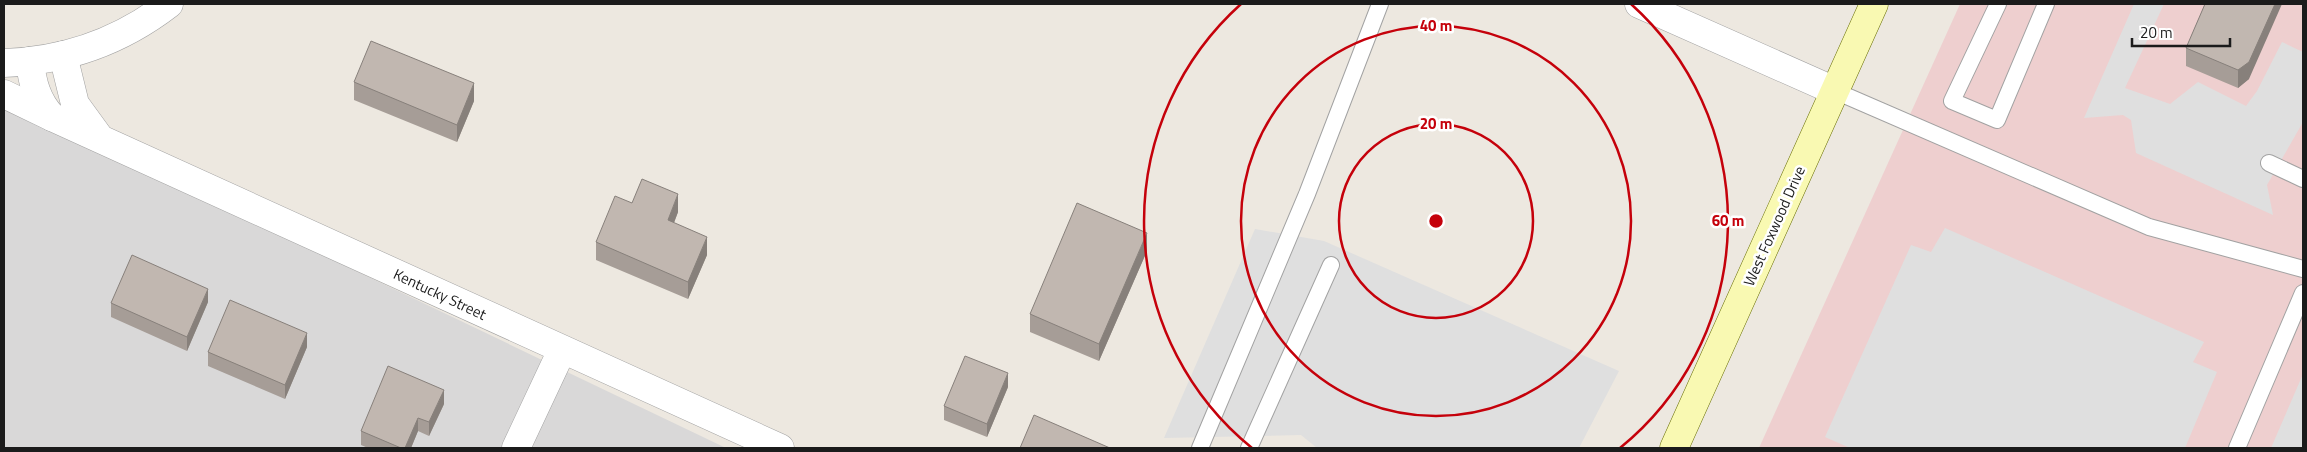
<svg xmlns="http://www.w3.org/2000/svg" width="2307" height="452" viewBox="0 0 2307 452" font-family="'Titillium Web',sans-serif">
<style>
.residential{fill:#d9d8d8}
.commercial{fill:#eecfcf}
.parking{fill:#dfdfdf}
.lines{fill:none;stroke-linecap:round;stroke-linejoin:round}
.service-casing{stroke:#a2a2a2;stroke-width:18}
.minor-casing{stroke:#a2a2a2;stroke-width:29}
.tertiary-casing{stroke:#a2a2a2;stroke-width:29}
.secondary-casing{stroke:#696f05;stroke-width:29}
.service{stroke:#fff;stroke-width:16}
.minor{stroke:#fff;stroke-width:28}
.tertiary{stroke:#fff;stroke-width:28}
.secondary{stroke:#f9f9b2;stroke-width:28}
.wall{fill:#a69d97}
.shaded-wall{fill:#87807b}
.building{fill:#c1b7b0;stroke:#87807b}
.ring{fill:none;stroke:#c5010b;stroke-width:2.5}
.labels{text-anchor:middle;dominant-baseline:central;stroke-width:5;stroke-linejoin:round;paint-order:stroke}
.street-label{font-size:15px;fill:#1b1b1b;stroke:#fff}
.centre{fill:#c5010b;stroke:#fff;stroke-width:2.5}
.ring-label{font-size:15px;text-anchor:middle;font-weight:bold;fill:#c5010b;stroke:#fff;stroke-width:5;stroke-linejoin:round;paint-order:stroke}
</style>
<rect width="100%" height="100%" fill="#ede8e0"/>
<path class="residential" d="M4,105l135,62 587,281h-722z"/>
<path class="commercial" d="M1960,4h343v444h-544z"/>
<path class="parking" d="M2134,4h30l-39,84 45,16 28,-22 48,24 11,-15 25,-49 21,10v70l-36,63 6,30 -137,-62 -5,-33 -8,-5 -39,3z
M1945,228l259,114 -11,20 24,10 -32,76h-335l-25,-11 86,-192 20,7z
M1255,229l69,12 295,130 -40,77h-262l-16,-13 -137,3z
M2303,374v74h-32z"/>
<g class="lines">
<defs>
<path id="service" d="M1998,4l-46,97 45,19 49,-116
M1835,91l314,136 154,42
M2269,163l34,16
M1200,448l107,-254 73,-190
M1249,448l82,-183
M2237,448l66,-155"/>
<path id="minor" d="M63,55l12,49 24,33
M30,61c2,21 7,40 22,56l728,331
M516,448l46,-98"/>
<path id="tertiary" d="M1639,4l196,87
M4,63c61,-2 117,-22 165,-59
M4,94l48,23"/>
<path id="secondary" d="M1674,448l200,-444"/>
</defs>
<use href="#service" class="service-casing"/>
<use href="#minor" class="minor-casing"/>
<use href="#tertiary" class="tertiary-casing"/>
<use href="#secondary" class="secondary-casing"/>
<use href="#service" class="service"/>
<use href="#minor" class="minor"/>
<use href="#tertiary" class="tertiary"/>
<use href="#secondary" class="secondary"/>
</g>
<path class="wall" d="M2205,4l44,75 -11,9 -52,-22v-18z
M354,82l120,19 -17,41 -103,-42z
M632,203l46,9 -4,11 33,32 -19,44 -92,-39v-18z
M1147,251l-48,110 -69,-29v-18z
M208,302l-21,49 -76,-34v-14z
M307,347l-22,52 -77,-33v-14z
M1008,387l-21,50 -43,-17v-14z
M444,404l-15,32 -11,-5 -7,17h-43l-7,-3v-14z"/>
<path class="shaded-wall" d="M2275,4h7l-33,75 -11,9v-18z
M474,83v18l-17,41v-17z
M678,194v18l-10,26v-18z
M1147,233v18l-48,110v-17z
M707,237v18l-19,44v-17z
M208,289v13l-21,49v-14z
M307,333v14l-22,52v-14z
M1008,373v14l-21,50v-13z
M444,390v14l-15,32v-14z
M418,418v13l-7,17h-6z"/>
<path class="building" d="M2205,4h70l-26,58 -11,8 -52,-22z
M371,41l103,42 -17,42 -103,-43z
M642,179l36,15 -10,26 39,17 -19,45 -92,-40 19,-46 17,7z
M1077,203l70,30 -48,111 -69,-30z
M132,255l76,34 -21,48 -76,-34z
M230,300l77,33 -22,52 -77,-33z
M965,356l43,17 -21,51 -43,-18z
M388,366l56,24 -15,32 -11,-4 -13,30h-4l-40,-17z
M1034,415l76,33h-90z"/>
<g class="ring">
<circle cx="1436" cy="221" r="97"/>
<circle cx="1436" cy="221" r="195"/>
<path d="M1252 448A292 292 0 0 1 1241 4M1631 4A292 292 0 0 1 1620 448"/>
</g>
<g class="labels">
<g class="street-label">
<text transform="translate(1774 226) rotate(-66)">West Foxwood Drive</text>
<text transform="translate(440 294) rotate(25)">Kentucky Street</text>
</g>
</g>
<circle cx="1436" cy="221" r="8" class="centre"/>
<g class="ring-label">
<text x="1436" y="31">40 m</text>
<text x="1436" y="129">20 m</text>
<text x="1728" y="226">60 m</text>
</g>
<rect width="2307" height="452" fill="none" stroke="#1b1b1b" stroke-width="10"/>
<path d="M2132 38v8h98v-8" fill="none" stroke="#1b1b1b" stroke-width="2.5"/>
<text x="2140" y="38" font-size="15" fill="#1b1b1b" stroke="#ffffff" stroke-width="4" paint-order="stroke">20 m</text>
</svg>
